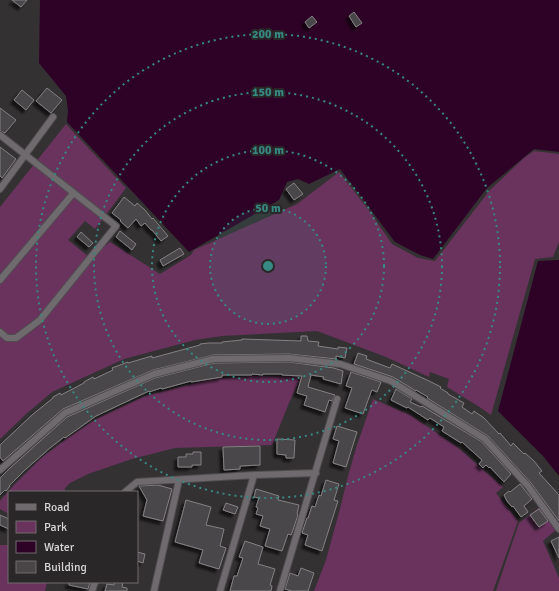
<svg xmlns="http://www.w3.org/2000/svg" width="559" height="591" viewBox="0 0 559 591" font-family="Signika,sans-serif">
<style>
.green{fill:#69335d}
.water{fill:#2e0226}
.building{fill:#494648;stroke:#848183;filter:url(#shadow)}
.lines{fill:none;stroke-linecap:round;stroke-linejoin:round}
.minor-casing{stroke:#504e50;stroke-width:8}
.minor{stroke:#6e6a6d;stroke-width:6}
.ring{fill:none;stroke:#378983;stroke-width:2;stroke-dasharray:2 4}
.centre{fill:#378983;stroke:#2a2729;stroke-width:2}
.ring-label{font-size:12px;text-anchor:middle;font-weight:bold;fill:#378983;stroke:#2a2729;stroke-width:4;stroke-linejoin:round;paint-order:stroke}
</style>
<defs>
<filter id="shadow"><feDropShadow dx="-3.5" dy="3.5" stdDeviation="1" flood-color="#0009"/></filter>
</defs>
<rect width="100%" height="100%" fill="#343133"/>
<path class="green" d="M66,124l60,64 -31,41 -10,-8 -17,19 21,17 21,-15 50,32 31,-19 3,-5 103,-46 42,-32 29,37 24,35 26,14 17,3 55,-71 34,-32 10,-7 25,3v88l-6,15 -18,2 -44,156 -13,-9 -31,-19 2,-8 -19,-7 -1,5 -43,-20 -69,-26 -95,5 -27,4 -71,19 -72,33 -26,22 -26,25v-232z
M253,376l48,1 -12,26 -17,42 -97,3 -43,11 -44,15 -18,9 -5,5 -1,4h-55v22l-9,-5v-8l14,-16 27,-27 24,-18 31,-21 49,-23 63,-16z
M373,399l37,16 46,31 47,41 -7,6 22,28 -25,70h-179l12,-31 15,-55 7,-29 9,-31z
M540,507l16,23 -13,11 16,37v13h-63l23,-68z
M0,545h9v37h38l-2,9h-45z"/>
<path class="water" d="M40,0h519v152l-25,-3 -47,39 -54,71 -13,-4 -25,-13 -55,-73 -31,15 -11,-5 -11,3 -8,18 -90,52 -122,-130 1,-12 -2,-14 -27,-33z
M559,260v216l-16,-20 -45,-45 40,-150z"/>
<path class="building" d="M12,0h15l-6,7z
M354,12l8,11 -6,4 -7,-11z
M312,16l5,6 -8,6 -4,-6z
M47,88l15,12 -11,13 -15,-12z
M22,90l12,10 -8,10 -12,-10z
M0,108l16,12 -11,13 -5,-2z
M0,147l16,12 -14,19 -2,-2z
M294,183l9,11 -9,6 -8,-11z
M124,197l11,9 2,-3 8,7 7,9 1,-1 15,18 -7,5 -9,-11h-1l-6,-7 -4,3 -5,-7 -8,9 -8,-7 1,-1 -9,-7z
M120,231l16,13 -4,6 -16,-13z
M81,232l12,11 -4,4 -12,-10z
M180,248l4,6 -21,12 -3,-6z
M301,336h6l1,5 11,1 -1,4 20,3v-2l9,1 -2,10 -9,-2v3l-47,-5 -76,1 -60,15 -90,39 -60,52 -3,-4v-12l32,-30 21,-17v-1l7,-4 1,2 23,-12v-1l9,-5 1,2 19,-9 -1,-2 16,-6v1l24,-7v2l48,-13v-1l9,-1h13v-1l20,-2v-1l59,2z
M358,353l9,3 -1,3 24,9 2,-4 37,17 12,6 -1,1 8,5v1l16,9 -2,4 10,7 2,-3 10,7 15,16 1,-1 11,13 2,-3 11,11 1,-1 9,8 8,10 -3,2 20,22v26l-28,-38 -43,-47 -61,-38 1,-1 -12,-7v1l-23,-14 -39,-13z
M289,362l45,6 9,3 -2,13 -18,-5 1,-2 -13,-2 -3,12 27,8 -3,6 -3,-1 -4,12 -21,-7 3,-9 -10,-3 5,-17 -20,-1v-1h-19v1l-11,-1v1h-30v2l-31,5v-1l-29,8 -1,-1 -12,4v-1l-53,25 -31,22 -1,-1 -14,11 -24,21 -17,17h1l-4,5 -1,-1 -5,5v-17l10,-10 57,-51 88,-39 59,-15z
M351,372l30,10 -4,10 -5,-2 -1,2 -8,22 -18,-6 7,-20 -6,-2z
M396,389l16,10 -2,3 11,5 1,-1 60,36 29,32 -7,8 -14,-15 -1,1 -3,-3 -3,3 -4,-4 3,-4 -20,-18 -1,1 -19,-12 2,-4 -14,-9 -2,2 -20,-13 -1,1 -16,-8z
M337,426l20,6 -11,35 -13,-4 6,-22 -6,-2z
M277,439l18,1 -1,18h-8v-3l-9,-1z
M260,446v19l-20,1v3l-16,1 -1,-23z
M193,452h8v13h-9v2h-14v-10h8v-3h7z
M326,480l13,4 -5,16 4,1 -16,50 -17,-6 3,-10 -6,-2 5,-15h1l4,-12 3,1 4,-12 2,1z
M520,484l12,15 -8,7 4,6 -7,5 -8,-11 -1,1 -5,-6 -3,-6 5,-4 1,1z
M158,485l14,4 -9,32 -20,-5 4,-16 -8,-14z
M256,489l23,7 -1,4 21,5 -2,9 1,1 -5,15 -2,5 -3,-1 -6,17 -17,-5 5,-17 -10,-3 3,-10 -7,-2 2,-6 -2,-1 3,-9 -5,-1z
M186,500l25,7 -5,18 18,4 -4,17 6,2 -7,21 -20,-6 4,-13 -28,-8z
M226,503l12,4 -3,7 -12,-4z
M539,509l9,12 -9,6 -9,-12z
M0,515l9,4v10l-9,-4z
M559,537v21l-8,-17z
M245,541l18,6 -5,17 17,5 -5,16 2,1 -1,5h-41l4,-15h3l6,-18 -4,-1z
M137,552l8,2 -2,9 -6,-2z
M301,568l13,5 -6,18h-16l-7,-2 5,-16 8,3z
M69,582h21l-2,7 -19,-4z
M114,582h9l-1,5 5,1v3h-22l2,-7 7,1z"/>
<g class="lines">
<defs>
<path id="minor" d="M0,135l116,91 -76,94 -24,18h-9l-7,-6
M0,189l53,-72
M0,280l71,-84
M0,470l65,-57 89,-39 59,-15 76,-1 51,6 51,17 94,58 43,47 31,43
M125,492l12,-10 117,-7 62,-2
M92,591l3,-9
M154,591l25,-111
M220,591l34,-116
M280,591l57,-192"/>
</defs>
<use href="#minor" class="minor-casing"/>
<use href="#minor" class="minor"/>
</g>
<circle cx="268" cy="266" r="58" fill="#378983" fill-opacity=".12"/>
<g class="ring">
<circle cx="268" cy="266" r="58"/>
<circle cx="268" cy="266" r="116"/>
<circle cx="268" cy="266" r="174"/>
<circle cx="268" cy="266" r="232"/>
</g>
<circle cx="268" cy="266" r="6" class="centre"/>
<g class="ring-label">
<text x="268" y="38">200 m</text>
<text x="268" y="96">150 m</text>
<text x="268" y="154">100 m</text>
<text x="268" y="212">50 m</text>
</g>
<rect x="8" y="491" width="130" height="92" fill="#2a2729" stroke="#706d6f"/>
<rect x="16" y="504" width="20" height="6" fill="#6e6a6d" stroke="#706d6f"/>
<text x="44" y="511" font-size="12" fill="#d8d6d7">Road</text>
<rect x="16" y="521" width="20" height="12" fill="#69335d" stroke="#706d6f"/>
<text x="44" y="531" font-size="12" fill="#d8d6d7">Park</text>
<rect x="16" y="541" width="20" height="12" fill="#2e0226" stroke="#706d6f"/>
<text x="44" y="551" font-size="12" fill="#d8d6d7">Water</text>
<rect x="16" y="561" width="20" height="12" fill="#494648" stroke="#706d6f"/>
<text x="44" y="571" font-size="12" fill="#d8d6d7">Building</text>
</svg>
